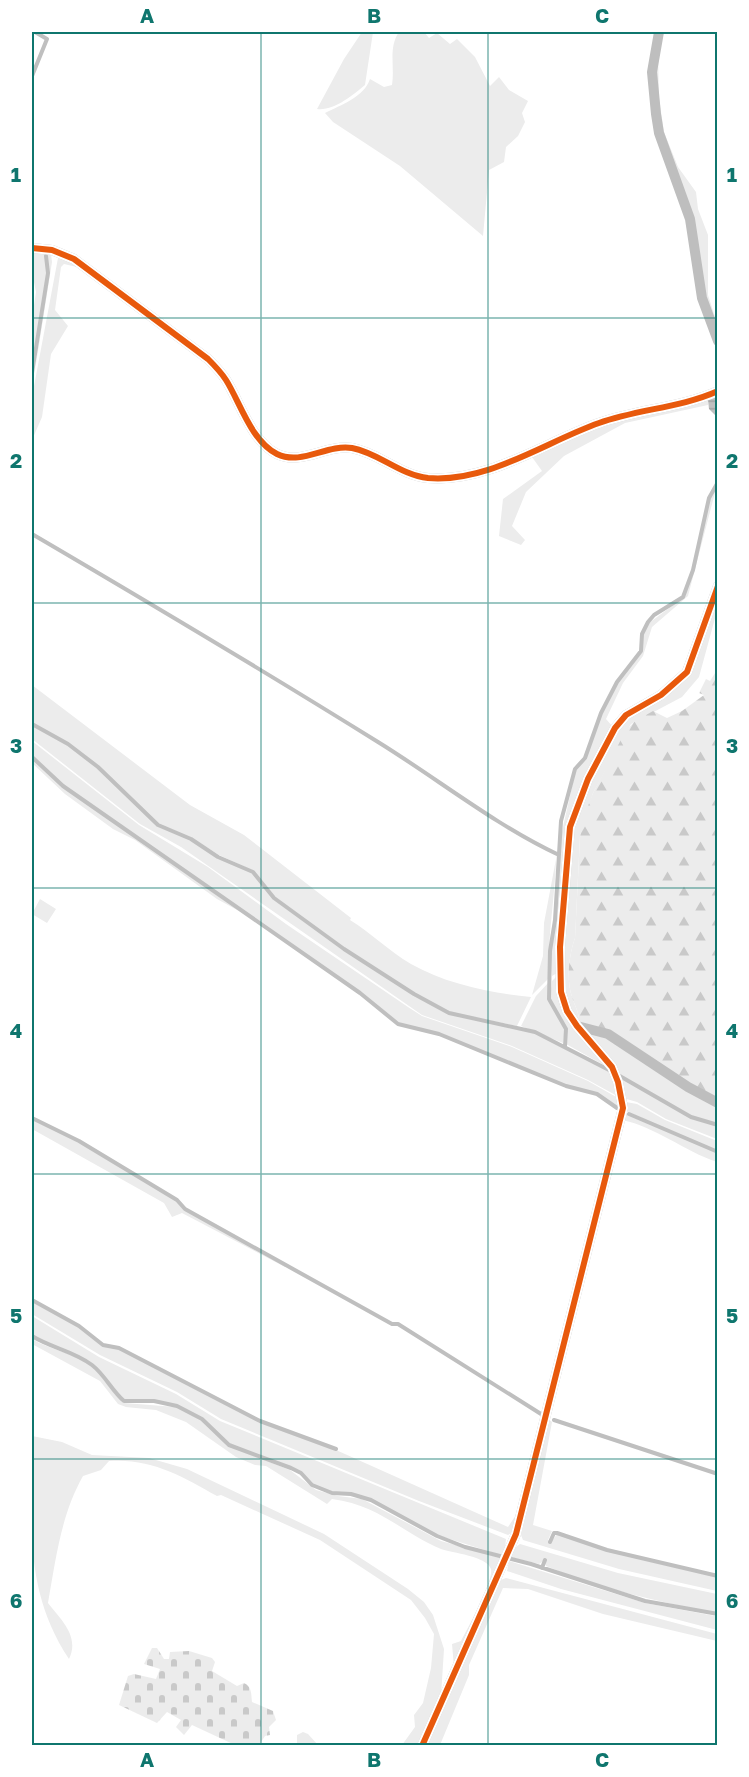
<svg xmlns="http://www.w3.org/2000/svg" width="749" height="1777" viewBox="0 0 749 1777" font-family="'Golos Text',sans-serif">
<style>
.green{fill:#ececec}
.forest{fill:url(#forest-firs)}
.cemetery{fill:url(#cemetery-stones)}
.water{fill:url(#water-rules)}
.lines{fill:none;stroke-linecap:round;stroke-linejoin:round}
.stream{stroke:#bfbfbf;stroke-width:4}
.minor{stroke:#bebebe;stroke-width:10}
.cycleway-casing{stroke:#fff;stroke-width:10}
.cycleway{stroke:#e8590c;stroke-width:6}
.grid{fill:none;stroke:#0f766e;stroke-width:1.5;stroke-opacity:0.55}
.neatline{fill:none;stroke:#0f766e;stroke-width:2}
.grid-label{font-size:20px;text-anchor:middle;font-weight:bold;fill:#0f766e}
</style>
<defs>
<pattern id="forest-firs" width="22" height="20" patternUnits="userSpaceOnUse" patternTransform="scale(1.5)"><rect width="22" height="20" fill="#ececec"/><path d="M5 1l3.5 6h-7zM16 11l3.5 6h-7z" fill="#c9c9c9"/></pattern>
<pattern id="cemetery-stones" width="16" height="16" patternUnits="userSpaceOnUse" patternTransform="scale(1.5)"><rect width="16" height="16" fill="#ececec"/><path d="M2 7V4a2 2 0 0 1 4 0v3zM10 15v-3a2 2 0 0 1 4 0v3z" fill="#c9c9c9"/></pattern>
<pattern id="water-rules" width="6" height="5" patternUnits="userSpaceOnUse" patternTransform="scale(1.5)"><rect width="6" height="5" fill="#bfbfbf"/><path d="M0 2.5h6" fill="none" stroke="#a2a2a2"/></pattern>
</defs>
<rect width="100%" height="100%" fill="#fff"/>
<path class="green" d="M362,32h11l-8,53c-12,10 -31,26 -48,24l27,-50z
M399,32h25l5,6 8,-5 13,11 7,-5 18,18 15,29 9,-9 10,13 19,11 -6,12 3,9 -7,14 -12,11 -2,15 -15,8 -6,66 -83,-70 -67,-44 -8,-9c16,-8 39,-16 45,-34l14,8 8,-2c3,-19 -4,-37 7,-53z
M658,54l1,44 5,34 14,35 18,25 2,17 10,26v60l9,28v12l-54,-198 -8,-59z
M32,250l19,4 1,8 -20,127 17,-116 -3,-18 1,18 -15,95v-49l4,-27 -4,-20z
M58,258l16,5 3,4 -13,-3 -3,3 -6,43 13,16 -17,28 -9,63 -10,23v-43z
M708,400v5l-83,18 -61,33 -38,36 -14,34 13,14 -4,5 -22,-9 4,-37 39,-28 -10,-14 69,-31z
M717,485l-29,111 -36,31 -9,29 -20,27 -17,36 7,8 -37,74 -19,172 -5,3 -1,-25 5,-31 5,-84 15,-67 10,-11 16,-45 16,-30 24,-31 1,-18 6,-11 35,-26 10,-27 16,-71z
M717,595v16l-18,66 -17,20 -51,27 -38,69 -13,43 -5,102c-6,17 -9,41 -3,59 3,10 8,16 7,28l-16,-33 6,-139 12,-51 44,-82 48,-31z
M32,685l158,120 54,30 107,83 -1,2c21,13 39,31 61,44 35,20 80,29 120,33l-14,29 -68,-14 -34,-19 -71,-45 -69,-51 -21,-26 -35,-16 -27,-17 -34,-14 -60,-58 -29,-22 -37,-21z
M32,725l36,20 29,23 60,58 34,14 27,17 34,15 22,26 69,52 71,44 34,20 87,19 78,40 6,24 -31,-17 -76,-34 -90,-31 -13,-9 -228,-159 -41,-23 -108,-85z
M32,741l107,84 69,42 78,57 122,83 14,9 90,31 76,34 30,17 1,11 -22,-16 -31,-7 -127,-52 -29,-6 -12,-5 -58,-45 -276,-193 -32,-29z
M32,758l31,29 176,124 -22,-12 -82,-59 -22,-11 -48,-35 -33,-31z
M556,859c-1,40 -9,79 -7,119l-17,17 11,-39 1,-33z
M40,899l16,10 -9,14 -15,-9z
M557,976l2,17 52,76 -45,-25 1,-15 -17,-31 2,-17z
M549,982l-1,17 17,31 -2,13 -42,-17 15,-30z
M585,1030l23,6 109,69v18l-26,-7 -77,-45z
M617,1076l73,41 27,8v14l-51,-20 -29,-17 -14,-4z
M626,1102l11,2 28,16 52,21v10l-93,-41z
M624,1112l93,41v9c-33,-11 -61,-35 -95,-42z
M32,1119l46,23 98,59 8,9 104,56 -3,1 -103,-54 -10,4 -8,-14 -132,-74z
M32,1302l47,25 24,19 16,3 141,73 76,28 172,77 8,-12 -5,18 -3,2 -89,-34 -198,-82 -44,-27 -77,-37 -68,-41z
M32,1316l67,41 77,37 44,27 286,118 -2,17 -67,-21 -66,-36 -20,-6h-19l-19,-8 -21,-18 -62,-23 -27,-25 -26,-14 -23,-5h-29c-13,-10 -19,-26 -32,-36 -19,-13 -42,-17 -61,-29z
M32,1339c18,11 39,13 57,25 14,11 22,28 35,39l52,4 25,13 30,27 59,23 26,20 22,6 24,3 79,42 61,17 -48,109 -2,-23 9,-3c6,-11 33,-61 30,-72 -4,-13 -39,-16 -50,-20 -40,-17 -62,-44 -109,-50l-5,5 -61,-38 -11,-1 -19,-8 -50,-35 -30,-12 -30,-3 -8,-3 -18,-23 -68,-37z
M548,1419l4,3 -19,103 19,6 -4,9 3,2 6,-8 50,17 110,26v14l-98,-22 -96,-29 -2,-5z
M32,1436l30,6 30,13 57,3 38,11 137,65 84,55 16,13 9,13 11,34 -3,47 -23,49h-16l13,-18 -1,-12 9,-12 8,-35 3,-34 -9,-16 -14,-18 -91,-60 -99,-45 -4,1c-35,-20 -66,-38 -108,-35l-8,9 -18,6c-22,39 -27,82 -35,127 13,17 32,33 21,56 -47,-71 -37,-142 -37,-223z
M520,1544l98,29 99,21v19c-59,-11 -115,-24 -171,-47l-1,-6 -6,4 -29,-7 3,-8z
M509,1561l136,42 70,13 2,14 -156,-41 -54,-18z
M506,1578l211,56v7l-114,-27 -75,-25 -25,-1 -34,77v10l-29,70 -13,1 74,-166z"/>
<path class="forest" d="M717,670v429l-138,-74c1,-12 -4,-18 -7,-28 -6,-18 -3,-42 3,-59l5,-101 3,-18 10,-26 32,-61 9,-10 19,-11 14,7 15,-7 22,-16 -5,-2 7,-14 4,2z"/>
<path class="cemetery" d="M152,1648h5l7,11h5l1,-7 19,-1 23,7 3,4 -3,9 25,15 7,-3c8,4 7,10 8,19l21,9 3,9 -7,7 1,8 -5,1 -6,9h-24l-43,-20 -8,10 -8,-8 5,-7 -14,-8 -10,11 -38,-18 9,-29 6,-2 22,5 4,-10 -16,-5z
M303,1732l5,2 10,11h-21v-10z"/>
<path class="water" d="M717,397v18h-2l-6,-6 -1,-9z"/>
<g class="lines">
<path class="stream" d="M32,76l15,-37 -12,-7
M32,373l16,-100 -2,-17
M32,534c116,68 232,137 346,208 60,37 117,83 181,113
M32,724l36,20 30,23 60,58 33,14 27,18 35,15 21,26 70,51 70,45 35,19 86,19 74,38
M32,757l31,29 297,207 38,31 41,10 127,52 31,8 20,14
M565,1046l1,-17 -17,-30 1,-48 5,-31 6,-99 14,-52 10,-11 16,-45 16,-31 24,-31 1,-17 6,-12 6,-7 29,-18 10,-27 16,-72 9,-16
M618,1075l73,42 27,8
M629,1114l89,38
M32,1118l47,23 98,59 8,9 207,115h6l143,90
M32,1300l47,26 24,19 16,3 141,73 76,28
M32,1336c19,12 42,15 60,29 13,10 20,26 32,36h30l23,5 25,13 27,26 62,23 10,5 11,12 20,8 19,1 20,6 66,36 28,11 66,17 114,37 73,13
M554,1420l164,54
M550,1542l4,-9h3l50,17 111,26
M542,1568l3,-8"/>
<path class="minor" d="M659,32l-7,40 4,42 3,19 31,86 12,79 16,43
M32,248l20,2 22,9 134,100c6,6 13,13 18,21 14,22 25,61 51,74 25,12 49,-10 75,-6 27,5 48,27 76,30 60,5 117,-36 171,-55 39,-14 81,-15 119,-32
M577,1026l31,8 80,53 30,16
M422,1746l94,-212 107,-426 -5,-26 -6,-15 -35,-41 -10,-15 -6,-19 -1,-45 10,-120 18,-48 27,-51 11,-13 35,-20 26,-23 31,-86"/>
<defs>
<path id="cycleway" d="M32,248l20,2 22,9 134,100c6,6 13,13 18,21 14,22 25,61 51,74 25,12 49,-10 75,-6 27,5 48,27 76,30 60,5 117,-36 171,-55 39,-14 81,-15 119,-32
M422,1746l94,-212 107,-426 -5,-26 -6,-15 -35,-41 -10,-15 -6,-19 -1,-45 10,-120 18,-48 27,-51 11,-13 35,-20 26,-23 31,-86"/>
</defs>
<use href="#cycleway" class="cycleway-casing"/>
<use href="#cycleway" class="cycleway"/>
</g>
<path class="grid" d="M261,32v1714M488,32v1714M32,318h686M32,603h686M32,888h686M32,1174h686M32,1459h686"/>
<rect width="749" height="1777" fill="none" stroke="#ffffff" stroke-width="66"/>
<rect x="33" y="33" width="683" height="1711" class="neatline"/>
<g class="grid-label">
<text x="147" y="23">A</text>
<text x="374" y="23">B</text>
<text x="602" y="23">C</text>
<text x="16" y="182">1</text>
<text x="732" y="182">1</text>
<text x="16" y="468">2</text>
<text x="732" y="468">2</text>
<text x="16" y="753">3</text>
<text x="732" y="753">3</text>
<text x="16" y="1038">4</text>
<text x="732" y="1038">4</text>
<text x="16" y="1323">5</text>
<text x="732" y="1323">5</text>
<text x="16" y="1608">6</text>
<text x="732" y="1608">6</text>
<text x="147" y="1767">A</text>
<text x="374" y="1767">B</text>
<text x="602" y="1767">C</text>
</g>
</svg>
